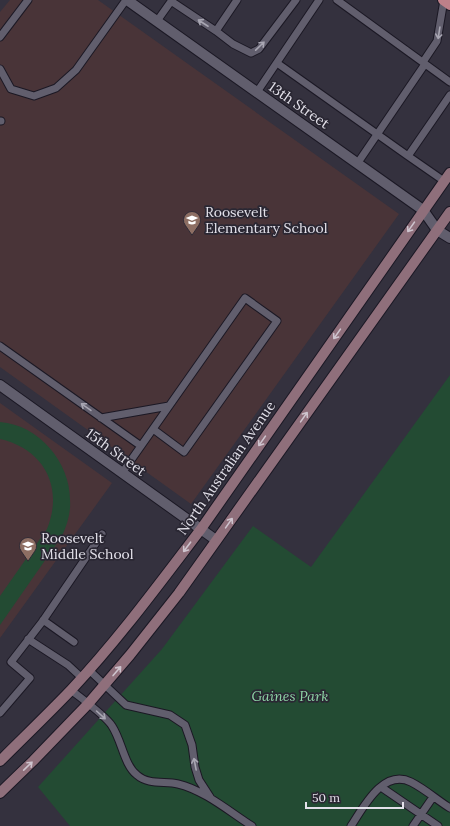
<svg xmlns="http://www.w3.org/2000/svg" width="450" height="826" viewBox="0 0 450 826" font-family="Lora,serif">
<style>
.education{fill:#493438}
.green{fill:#234b33}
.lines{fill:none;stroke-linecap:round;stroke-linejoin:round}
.service-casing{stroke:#1b1824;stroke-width:9}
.minor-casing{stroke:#1b1824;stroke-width:12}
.secondary-casing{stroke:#1b1824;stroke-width:12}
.primary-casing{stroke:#1b1824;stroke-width:12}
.service{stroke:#615e6d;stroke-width:7}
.minor{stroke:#615e6d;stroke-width:10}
.secondary{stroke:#8f6f7b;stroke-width:10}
.primary{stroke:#bd8089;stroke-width:10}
.oneway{stroke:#a8a6b2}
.oneway2{stroke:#cec4ce}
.labels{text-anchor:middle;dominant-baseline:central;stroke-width:3.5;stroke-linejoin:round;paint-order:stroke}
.street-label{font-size:14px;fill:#e3e1ea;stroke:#2a2733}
.poi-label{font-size:14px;fill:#e3e1ea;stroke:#2a2733;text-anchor:start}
.park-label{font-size:14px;font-style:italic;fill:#8ed4a6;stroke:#2a2733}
</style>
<rect width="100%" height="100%" fill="#34313e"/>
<path class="education" d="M10,0h88l301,214 -208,290 -191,-137v-355z
M0,403l112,80 -112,155z"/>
<path class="green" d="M450,375v451h-380l-32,-39 124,-138 91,-123 58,41z
M0,422c39,3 70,40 70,78 1,13 -3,25 -8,36l-62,89v-29l47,-67c17,-42 -3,-80 -47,-90z"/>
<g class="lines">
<defs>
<path id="service" d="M337,0l113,82
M171,1l45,30 21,-31
M157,21l15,-21
M216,31l17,13 18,9 8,-4 37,-49
M0,37l28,-37
M423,62l14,-21 7,-41
M277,63l131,93
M0,69l11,20 23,7 22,-8 20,-18 50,-70
M257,92l62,-92
M0,121h1
M357,164l68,-100
M444,181l-36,-25 42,-61
M0,346l141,100
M101,418l68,-12
M122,473l123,-175 32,23 -93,131 -31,-23
M43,620l31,22
M28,639l40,26 14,13
M89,670l37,35 44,10 15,10 7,20 3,22 4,13 11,17
M71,690c11,9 35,26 41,36 10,15 12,39 25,49 11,10 28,6 41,9 26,6 52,28 74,42
M0,713l30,-35 -19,-16 31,-40 60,-88
M381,787l57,39
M351,826c12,-18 32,-58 60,-44 14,7 26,18 39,26
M413,826l20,-29"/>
<path id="minor" d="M127,0l296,210 14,20 13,8
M0,385l216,155"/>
<path id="secondary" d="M0,761c24,-24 48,-47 71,-71 47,-50 88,-106 130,-161l249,-356
M0,793l33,-32 55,-57 42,-49 49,-62 271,-381"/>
<path id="primary" d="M443,0l7,5"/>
</defs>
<use href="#service" class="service-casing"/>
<use href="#minor" class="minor-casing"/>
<use href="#secondary" class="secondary-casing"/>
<use href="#primary" class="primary-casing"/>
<use href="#service" class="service"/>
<use href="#minor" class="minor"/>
<use href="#secondary" class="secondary"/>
<use href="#primary" class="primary"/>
</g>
<defs><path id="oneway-shaft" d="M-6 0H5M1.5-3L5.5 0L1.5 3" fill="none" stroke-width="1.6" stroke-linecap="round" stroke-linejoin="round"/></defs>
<g class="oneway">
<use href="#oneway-shaft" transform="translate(203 23) rotate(-147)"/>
<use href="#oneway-shaft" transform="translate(439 33) rotate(99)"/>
<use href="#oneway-shaft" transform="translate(260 46) rotate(-44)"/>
<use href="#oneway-shaft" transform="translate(86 407) rotate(-145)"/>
<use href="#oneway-shaft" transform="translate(101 715) rotate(42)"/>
<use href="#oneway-shaft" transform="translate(195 764) rotate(-101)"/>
</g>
<g class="oneway2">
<use href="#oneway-shaft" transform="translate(411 227) rotate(125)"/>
<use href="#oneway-shaft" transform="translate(337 334) rotate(125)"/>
<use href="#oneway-shaft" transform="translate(304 417) rotate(-55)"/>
<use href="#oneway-shaft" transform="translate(262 441) rotate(125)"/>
<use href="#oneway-shaft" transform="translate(229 523) rotate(-55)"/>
<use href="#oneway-shaft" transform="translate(187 547) rotate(127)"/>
<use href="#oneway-shaft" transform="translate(117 671) rotate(-49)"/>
<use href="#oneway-shaft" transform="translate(28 766) rotate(-44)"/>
</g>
<defs>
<symbol id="school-pin" viewBox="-11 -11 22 30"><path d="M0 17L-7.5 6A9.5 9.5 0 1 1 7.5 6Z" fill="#8d6e63" stroke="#2a2733"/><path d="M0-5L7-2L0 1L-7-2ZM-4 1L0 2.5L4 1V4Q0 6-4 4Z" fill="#fff"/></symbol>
</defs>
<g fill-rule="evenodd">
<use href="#school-pin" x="182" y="210" width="20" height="27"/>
<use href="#school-pin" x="18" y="536" width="20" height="27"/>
</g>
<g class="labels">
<g class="street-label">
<text transform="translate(299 105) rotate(35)">13th Street</text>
<text transform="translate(116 452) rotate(36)">15th Street</text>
<text transform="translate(226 468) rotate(-55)">North Australian Avenue</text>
</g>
<g class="poi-label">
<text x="205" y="212">Roosevelt<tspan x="205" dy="16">Elementary School</tspan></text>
<text x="41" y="538">Roosevelt<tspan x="41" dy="16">Middle School</tspan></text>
</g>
<g class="park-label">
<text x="290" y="696">Gaines Park</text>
</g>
</g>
<path d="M306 802v6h97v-6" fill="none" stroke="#e3e1ea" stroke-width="2"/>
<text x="312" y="802" font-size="12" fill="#e3e1ea" stroke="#2a2733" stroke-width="3" paint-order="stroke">50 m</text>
</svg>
